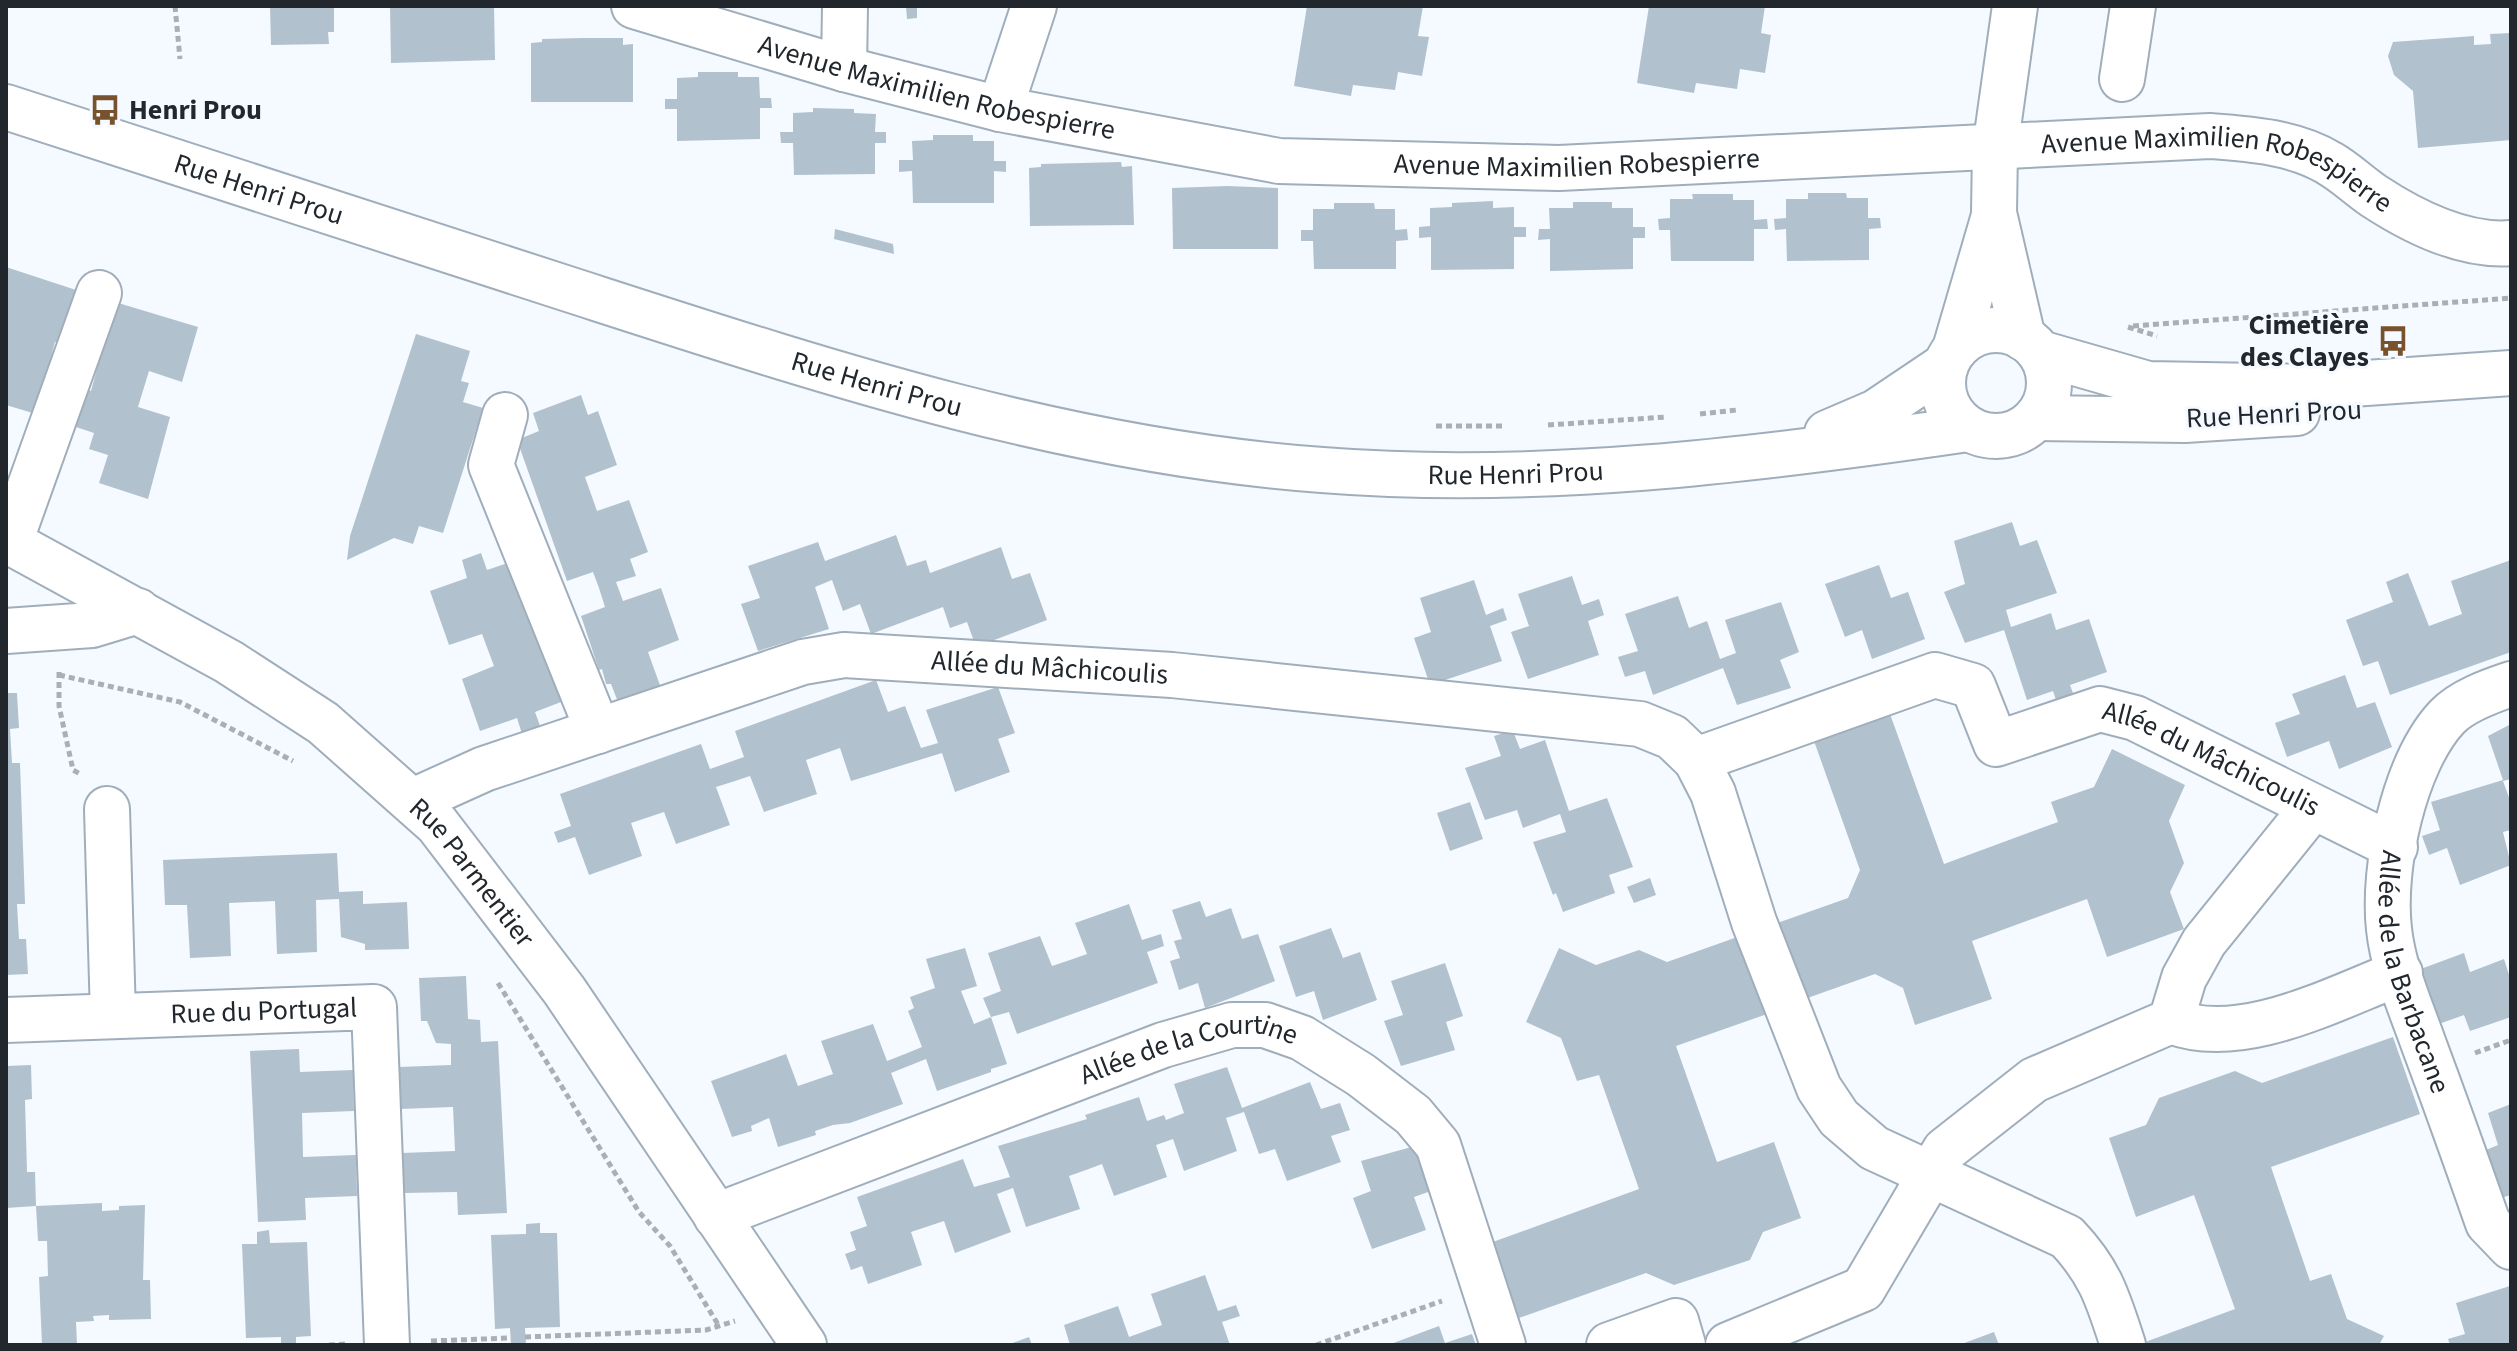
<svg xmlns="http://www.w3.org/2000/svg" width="2517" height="1351" viewBox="0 0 2517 1351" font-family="'Source Sans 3',sans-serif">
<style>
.building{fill:#b2c1ce}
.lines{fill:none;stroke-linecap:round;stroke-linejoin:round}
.minor-casing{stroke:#a0aebb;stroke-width:48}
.path{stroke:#a9afb4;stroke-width:5;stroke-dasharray:6 4;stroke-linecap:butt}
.minor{stroke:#fff;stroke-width:44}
.labels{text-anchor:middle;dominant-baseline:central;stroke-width:6;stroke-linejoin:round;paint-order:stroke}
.street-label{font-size:28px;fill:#21272c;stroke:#f4faff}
.poi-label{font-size:28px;font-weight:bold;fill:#21272c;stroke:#f4faff;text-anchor:start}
</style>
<rect width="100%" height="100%" fill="#f4faff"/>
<path class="building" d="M270,6h64v26h-6l1,12 -58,1z
M390,6h104l1,54 -104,3z
M906,6h11v12l-10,1z
M1307,6h116l-5,30 11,1 -7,39 -24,-4 -3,18 -42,-5 -2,11 -57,-10z
M1649,6h116l-4,27 10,2 -6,38 -25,-4 -3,20 -41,-6 -2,10 -57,-10z
M2511,33v107l-93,8 -5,-57 -19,-16 -6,-19 5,-14 81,-6v9l17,-1 -1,-10z
M583,38h40v7l10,-1v58h-102v-59l11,-1v-3z
M698,72h40v5h21l1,21h11l1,10h-12v31l-83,2v-32h-12v-10h12v-21l21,-1z
M813,108l41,1v4l22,1 -1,18h11v11h-11v31l-81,1 -1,-32h-12l-1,-11h13v-19l20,-1z
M933,135h40v6h21v20h12v11l-12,-1v32h-81l-1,-32 -13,1v-12h14l-1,-19 21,-1z
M1121,162l1,5 10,-1 2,59 -104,1 -1,-58 12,-1v-3z
M1227,186l51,2v61h-105l-1,-61z
M1808,193h38l1,5h21v20h12l1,10 -12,1v31l-82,1 -1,-32 -11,1 -1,-11 12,-1v-19h22z
M1692,194h41v6h21v20l13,-1 1,10h-14v32h-83l-1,-31h-11l-1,-11 12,-1v-19h23z
M1493,201v7l21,-1v20h12v10h-12v32l-83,1v-33l-12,1v-11l11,-1v-18l22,-1v-4z
M1573,202h39v6h21v19h12v11h-12v31l-83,2v-32l-12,1 1,-11h11l-1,-21h24z
M1334,203h40l1,6h20v21l12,-1 1,11 -12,1v28h-82l-1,-28h-12v-11h12v-21h21z
M835,229l58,15 1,10 -60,-15z
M6,267l70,23 -17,53 -4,-1 -19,72 -30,-9z
M115,302l83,25 -16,55 -33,-11 -11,36 32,10 -22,82 -49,-16 9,-28 -19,-6 5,-16 -18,-6 11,-38 4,2z
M416,334l54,17 -9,30 8,2 -6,19 20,6 -40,125 -24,-7 -6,18 -19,-6 -47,22 3,-24z
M581,395l7,20 10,-4 19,54 -32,12 12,34 32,-11 19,52 -18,7 6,17 -20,6 7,19 38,-13 18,52 -31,12 13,36 -43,14 -7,-18h-5l-4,-15 -3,1 -18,-54 24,-9 -6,-19 -6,-16 -26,9 -50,-141 22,-9 -6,-18z
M2012,522l8,24 17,-6 20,53 -51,17 5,17 40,-14 5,17 33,-11 18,53 -37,13 7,19 -18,5 -6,-18 -26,9 -23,-70 -39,13 -21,-51 21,-8 -11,-43z
M896,535l11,31 19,-6 4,13 71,-26 11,32 18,-6 17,47 -71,27 -9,-25 -17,6 -7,-21 -72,27 -11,-30 -17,7 -11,-31 -17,7 14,42 -71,22 -17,-47 19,-6 -12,-32 70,-24 7,19z
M481,553l6,17 24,-8 50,140 -26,10 7,19 -19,6 -6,-19 -37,13 -18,-52 32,-13 -12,-32 -33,11 -19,-54 37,-13 -5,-18z
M2511,560v92l-121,43 -12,-34 -15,5 -17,-46 47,-18 -7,-20 22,-9 21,53 33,-12 -11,-33z
M1879,565l12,33 17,-6 17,47 -53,20 -10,-29 -17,7 -20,-53z
M1572,576l10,29 17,-6 5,16 -16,6 11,34 -71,24 -17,-47 18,-6 -11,-32z
M1474,580l12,35 17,-7 4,12 -17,6 12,35 -72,24 -16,-47 17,-6 -11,-34z
M1678,596l11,32 18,-7 13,38 16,-6 -11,-33 56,-18 18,50 -19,8 11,28 -54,17 -14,-37 -70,27 -8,-24 -20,6 -7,-20 20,-6 -13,-37z
M2345,675l12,33 18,-6 17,45 -53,22 -10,-28 -42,16 -12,-34 25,-9 -8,-20z
M876,680l12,32 17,-6 16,42 17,-5 -12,-33 72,-23 17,46 -17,6 12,33 -55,20 -13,-39 -91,28 -11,-33 -34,12 11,34 -53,18 -14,-36 -15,5 -19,6 14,38 -54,19 -12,-32 -33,11 11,33 -53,19 -14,-38 -17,6 -4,-11 17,-6 -11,-32 141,-50 9,25 34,-12 -9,-26z
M6,693h11l2,35 -9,1 2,34h8l5,141h-8l2,35h7l2,35 -22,1z
M1890,714l54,150 114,-42 -7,-20 43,-15 18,-38 73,36 -16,36 15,42 -14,29 14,37 -77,28 -20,-58 -115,42 20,58 -77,26 -12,-37 -28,-14 -76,27 -27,-76 76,-27 12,-28 -46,-129z
M2511,724v55l-8,2 8,22v27l-8,2 8,33 -51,20 -13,-37 -18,7 -7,-19 18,-6 -9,-28 72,-22 -15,-44z
M1510,731h3l7,18 25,-9 24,71 38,-13 26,69 -24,8 6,18 -52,19 -7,-19 -3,2 -20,-53 33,-10 -6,-18 -37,14 -6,-18 -32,10 -20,-52 36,-12 -7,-20z
M1470,802l13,37 -33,12 -13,-38z
M337,853l2,39 24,-1v13l44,-2 2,47 -44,1v-6l-24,-7 -2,-38 -23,1 1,52 -40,2 -2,-53 -46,2 2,53 -41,2 -3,-53h-22l-2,-45z
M1650,878l6,17 -22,8 -7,-16z
M1200,901l6,16 25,-9 11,31 16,-5 17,47 -70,27 -7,-25 -19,7 -9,-29 10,-3 -6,-17 8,-2 -10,-29z
M1129,904l13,36 19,-6 3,12 -17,6 11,31 -141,51 -8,-22 -18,5 16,47 -16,5v3l-54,19 -11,-32 -35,14 12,31 -53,19 -17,2 -18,6 1,4 -38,12 -9,-29 -18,8 1,5 -20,6 -21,-56 75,-27 12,32 35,-12 -12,-33 52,-17 14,37 18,-7 17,-7 -14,-36 6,-3 -4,-11 25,-9 -9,-29 39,-11 12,38 -16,5 13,33 17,-7 -8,-19 18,-7 -13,-38 52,-17 12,30 18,-6 17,-6 -12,-31z
M1331,928l12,30 17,-6 17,48 -54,20 -9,-29 -18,6 -17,-51z
M1743,935l27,78 -94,33 41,116 57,-20 27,76 -38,14 -13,28 -76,25 -28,-12 -130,46 -26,-76 149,-54 -40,-114 -22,6 -16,-43 -35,-16 33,-74 37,17 43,-15 28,12z
M2464,953l6,19 34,-13 7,22v36l-41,14 -6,-16 -28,10 -18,-55z
M1445,963l18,53 -17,6 9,28 -54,16 -17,-45 19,-6 -12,-34z
M466,976l2,43 12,1 1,22 17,-1 9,172 -49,2 -1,-23 -53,1 -2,-40 53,-2 -2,-44 -53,2 -1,-42 52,-2v-21l-15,-1 -9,-22h-6l-2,-43z
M2393,1037l27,77 -149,53 39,114 21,-7 16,45 37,17 -5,9h-242l98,-36 -41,-114 -58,22 -27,-79 37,-13 13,-27 76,-27 27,12z
M299,1049l1,23 53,-2 1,41 -52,2 1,44 53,-2 1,41 -52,2 1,22 -48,2 -8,-171z
M31,1065l1,34 -7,1 2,72h8l1,34 66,-3v8l17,-1v-4l26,-1 -2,75h7l1,39 -42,1v-5l-16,1 1,5 -18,1 1,23h-35l-3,-68 9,-1 -1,-35h-9l-2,-35 -30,2v-142z
M1227,1067l15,41 68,-26 11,27 19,-6 10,27 -19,6 10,26 -54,19 -12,-32 -16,5 -15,-42 -18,6 11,33 -53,20 -11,-32 -17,6 11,32 -53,19 -12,-32 -16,6 -17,6 11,33 -54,18 -13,-39 -16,6 14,38 -56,21 -11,-32 -33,11 11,33 -54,19 -6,-18 -11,4 -6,-16 11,-4 -6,-18 17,-6 -10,-29 106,-38 11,28 36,-10 -12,-31 89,-27 -2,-4 54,-18 8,24 17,-6 2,5 18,-7 -10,-29z
M2511,1104v91l-14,4 -16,-47 17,-7 -10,-32z
M1415,1146l16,45 -17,6 12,33 -54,19 -19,-51 18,-7 -10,-30z
M540,1223v10h17l3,94 -35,1 1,17h-15l-1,-17 -15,1 -4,-94 35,-1v-10z
M269,1230l1,13 37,-1 4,94 -15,1v8h-15v-8l-35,1 -4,-94h15v-12z
M1205,1275l13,36 18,-6 4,11 -18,6 8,23h-160l-6,-20 54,-19 11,31 33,-12 -11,-31z
M2510,1286v59h-60l-2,-6 17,-5 -9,-31z
M1439,1326l6,17 27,-9 4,11h-88z
M1994,1332l5,13h-40z
M1029,1337l3,8h-25z"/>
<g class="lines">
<defs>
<g id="minor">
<path id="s1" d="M634,6l210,63 156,40 279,52 280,7 651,-32c40,3 84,6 119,27 16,9 29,22 45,33 38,25 90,51 137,47"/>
<path d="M2015,6l-20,143 -1,64 29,125"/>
<path d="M844,69l1,-63"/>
<path d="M2122,79l11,-73"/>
<path id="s2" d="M6,107c186,62 373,120 559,181 248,80 495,163 757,182 215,17 434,-10 646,-41"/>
<path d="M1000,109l34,-103"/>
<circle cx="1996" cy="383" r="53"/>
<path d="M1955,349l38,-130"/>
<path d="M2040,353l108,31 160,3 203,-14"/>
<path d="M505,415l-14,50 107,266"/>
<path d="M2036,418l149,2 112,-7"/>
<path d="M1827,433l49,-21 70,-47"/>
<path id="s3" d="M6,540l223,122 94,61 114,101 127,166 240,355"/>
<path d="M10,542l89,-249"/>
<path d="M6,631l86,-6 46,-14"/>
<path id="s4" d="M2511,684c-21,7 -49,17 -64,33 -43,46 -65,151 -58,212 4,39 22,79 35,116 22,59 43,118 64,178l23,24"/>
<path d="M1696,760l17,33 41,129 65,166 20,30 35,30 193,89c34,36 41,62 56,108"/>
<path id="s5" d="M413,801l71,-32 319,-107 41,-7 328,20 468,49 32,13 24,23 239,-85 38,11 23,58 104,-35 35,9 260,129"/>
<path d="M107,809l6,207"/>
<path id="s6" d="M6,1020l368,-13 13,338"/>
<path d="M2171,1021c70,28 163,-23 229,-48"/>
<path id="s7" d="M716,1216l447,-171 69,-20h33l37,13 59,37 52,40 25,30 65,200"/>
<path d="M1609,1345l67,-24 7,24"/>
<path d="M1728,1345l135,-56 82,-139 89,-70 137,-59 13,-43 20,-36 109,-135"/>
</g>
</defs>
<use href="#minor" class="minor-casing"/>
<path class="path" d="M175,6l5,53
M2133,326l378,-28
M2128,327l29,9
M1700,414l37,-4
M1548,425l118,-8
M1436,426h70
M59,672v34l14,64 9,5
M59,675l121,27 113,59
M498,983l141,229 31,34 49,80
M2475,1053l36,-13
M525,1337l181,-7 29,-9
M431,1341l79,-3
M329,1345l16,-1
M1316,1345l126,-44"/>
<use href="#minor" class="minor"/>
</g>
<defs>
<symbol id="bus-bare" viewBox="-9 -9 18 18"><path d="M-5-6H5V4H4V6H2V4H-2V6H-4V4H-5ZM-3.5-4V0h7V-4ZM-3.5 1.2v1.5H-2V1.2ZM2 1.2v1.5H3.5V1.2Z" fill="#77522c" stroke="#f4faff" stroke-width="2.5" paint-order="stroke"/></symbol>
</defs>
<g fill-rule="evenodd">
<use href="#bus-bare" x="83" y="88" width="44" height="44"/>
<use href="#bus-bare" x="2371" y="319" width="44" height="44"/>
</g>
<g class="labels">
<g class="street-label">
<text stroke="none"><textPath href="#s1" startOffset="314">Avenue Maximilien Robespierre</textPath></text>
<text stroke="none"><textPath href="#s1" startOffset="962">Avenue Maximilien Robespierre</textPath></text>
<text stroke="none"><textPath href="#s1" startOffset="1610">Avenue Maximilien Robespierre</textPath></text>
<text stroke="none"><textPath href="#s2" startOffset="266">Rue Henri Prou</textPath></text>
<text stroke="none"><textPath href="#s2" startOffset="914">Rue Henri Prou</textPath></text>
<text transform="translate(2274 414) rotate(-3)">Rue Henri Prou</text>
<text stroke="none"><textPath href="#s2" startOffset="1562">Rue Henri Prou</textPath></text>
<text stroke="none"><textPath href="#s5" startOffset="662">Allée du Mâchicoulis</textPath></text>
<text stroke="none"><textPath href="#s5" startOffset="1910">Allée du Mâchicoulis</textPath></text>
<text stroke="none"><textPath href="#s3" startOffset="578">Rue Parmentier</textPath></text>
<text stroke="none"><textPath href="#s4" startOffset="344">Allée de la Barbacane</textPath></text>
<text stroke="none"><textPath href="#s6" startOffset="258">Rue du Portugal</textPath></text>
<text stroke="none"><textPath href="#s7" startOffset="504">Allée de la Courtine</textPath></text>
</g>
<g class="poi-label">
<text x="129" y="110">Henri Prou</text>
<text x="2369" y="325" text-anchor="end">Cimetière<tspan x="2369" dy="32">des Clayes</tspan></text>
</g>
</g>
<rect width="2517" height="1351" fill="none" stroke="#21272c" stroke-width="16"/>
</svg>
